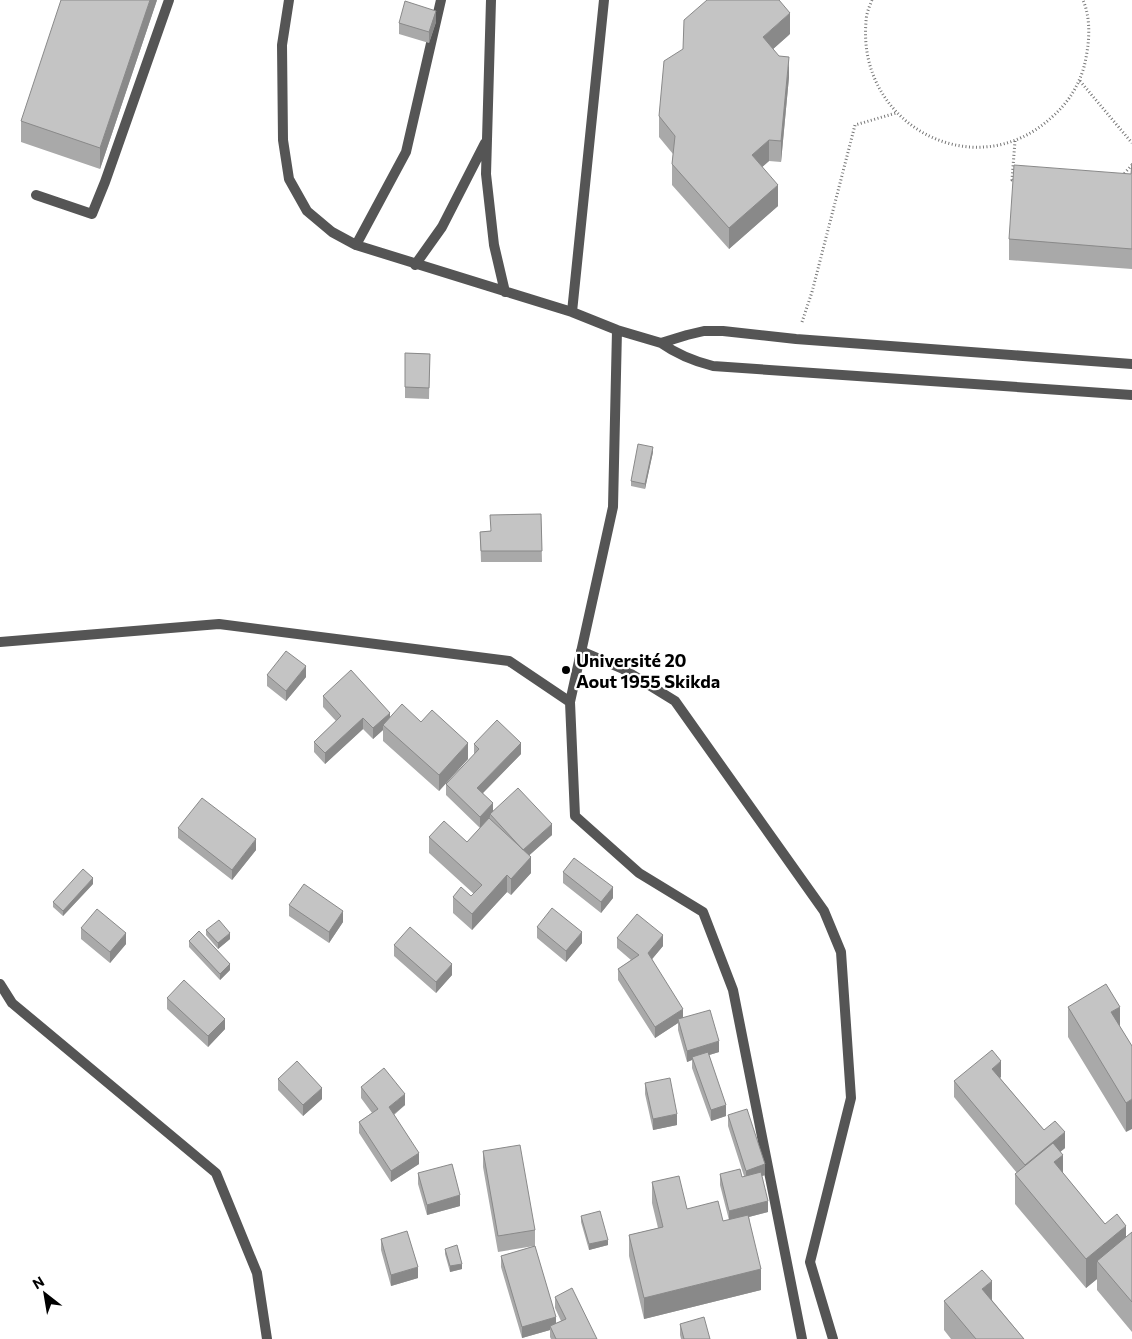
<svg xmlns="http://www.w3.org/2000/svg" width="1132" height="1339" viewBox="0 0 1132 1339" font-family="Commissioner,sans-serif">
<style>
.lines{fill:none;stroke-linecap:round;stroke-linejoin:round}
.path{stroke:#777;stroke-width:3;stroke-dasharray:1 2.5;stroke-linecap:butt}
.service{stroke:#555;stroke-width:10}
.wall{fill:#a9a9a9}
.shaded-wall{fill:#898989}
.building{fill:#c4c4c4;stroke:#898989}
.poi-dot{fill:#000;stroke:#fff;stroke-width:2}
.labels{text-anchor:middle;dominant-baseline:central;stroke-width:4.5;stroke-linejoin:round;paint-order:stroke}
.poi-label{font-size:18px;font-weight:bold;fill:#000;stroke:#fff;text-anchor:start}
</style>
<rect width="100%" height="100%" fill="#fff"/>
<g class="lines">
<path class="path" d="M872,0c-3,7 -6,15 -6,22 -9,103 109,166 186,95 16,-14 26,-30 32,-50 5,-21 8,-46 -1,-67
M1080,81l52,62
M1015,141l-3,39h5
M1122,176l10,-11
M802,322l10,-30 43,-167 41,-12"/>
<path class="service" d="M289,0l-7,45 1,95 6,39 18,32 25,21 24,13
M441,0l-35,152 -50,93 216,67 45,18 44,13
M491,0l-5,174 8,71 11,47
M36,195l56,19 13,-32 64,-182
M415,265l27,-38 43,-84
M572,312l32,-312
M617,330l-4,177 -43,195 5,114 64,57 64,39 30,78 69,349
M1132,364l-336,-25 -73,-8h-19l-17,4 -26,8c17,12 32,18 52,23l419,29
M0,642l219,-18 290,37 61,41
M581,651l42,18 52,32 149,210 17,41 10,146 -41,164 23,77
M0,984l12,19 204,170 41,100 10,66"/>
</g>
<path class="wall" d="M157,0l-57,169 -79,-27v-21z
M436,22l-7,21 -30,-9v-11z
M790,34l-17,15 16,28 -8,85 -12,-1 -7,6 16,39 -49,43 -57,-64v-21l1,-10 -14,-17v-21z
M1132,163v106l-123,-9v-21l122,-65z
M405,353l25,1 -1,45 -24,-1z
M653,452l-8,37 -14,-3v-5z
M541,514l1,48h-61l-1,-30 10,-1z
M267,675l39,2 -20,24 -19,-15z
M323,696l67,21 31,5 47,37 -29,32 -56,-50v-11l-10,9 -10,-10 -38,35 -11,-12v-10l22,-21 -13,-14z
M474,744l47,10 -38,39 10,18 59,24 -23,20 2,18 -20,22 -4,-3 -35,38 -19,-17v-16l18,-1 3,-2 -45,-41v-16l38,5 13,-14 -34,-33v-11l28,-29z
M178,828l78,22 -24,30 -54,-42z
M563,872l50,26 -12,15 -38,-30z
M93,884l-30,32 -10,-9v-5z
M289,905l54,17 -14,21 -40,-27z
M537,927l45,16 -16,19 -29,-24z
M81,928l45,16 -16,19 -29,-24z
M206,930l24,9 -12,10 -12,-14z
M617,938l46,8 -11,13 31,59 36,34 -10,3 17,61 -15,5 -19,-53v-8l-5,2 -9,-32v-7l-23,15 -37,-58v-11l13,-9 -14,-12z
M189,941l41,29 -10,10 -31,-33z
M394,945l58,30 -16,18 -42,-37z
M167,998l58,31 -17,18 -41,-38z
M1068,1007l52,20 12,19 -6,86 -58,-95z
M1001,1077l-1,1 44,52 21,18 -5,4 3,21 42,51 21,13 6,-5v100l-35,-42v-11l-11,9 -71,-84v-30l2,-1 -63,-76v-16z
M278,1079l44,20 -19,17 -25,-26z
M645,1083l32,42 -24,5 -8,-36z
M361,1087l44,18 -11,10 25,49 -28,18 -32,-49v-11l13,-9 -11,-15z
M728,1115l37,60 -3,1 6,36 -19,5 12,73 -117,29 -15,-63v-21l29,-7 -6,-25v-21l35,27 36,12 6,-1 -9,-35v-11l22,3 2,-1 -16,-50z
M483,1151l52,79v16l21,77 5,-2 -6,-13v-11l42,42h-46l-1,-2v-7l-28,8 -21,-71v-11l33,-10 -36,6 -15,-85z
M418,1173l42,33 -33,9 -9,-31z
M581,1216l27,29 -19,5 -8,-28z
M381,1239l37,39 -27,8 -10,-36z
M445,1249l17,20 -12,3 -5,-18z
M992,1300l32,39h-73l-7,-9v-29z
M680,1324l30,15h-29l-1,-4z"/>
<path class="shaded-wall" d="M150,0h7l-57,169v-21z
M436,11v11l-7,21v-11z
M790,13v21l-27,24v-21z
M789,57v20l-8,85v-21z
M769,140v21l-17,15v-21z
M778,185v21l-49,43v-21z
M653,447v5l-8,37v-5z
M306,666v11l-20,24v-10z
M390,713v10l-7,2v5l-10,9v-11z
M363,718v11l-38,35v-11z
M468,743v16l-29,32v-16z
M521,743v11l-44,45v-11z
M493,803v11h-3v3l-10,11v-11z
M552,824v11l-29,26v-11z
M256,839v11l-24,30v-10z
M531,857v16l-20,22v-16z
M507,875v17l-35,38v-16z
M93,878v6l-30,32v-5z
M613,887v11l-12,15v-11z
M343,911v11l-14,21v-11z
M582,932v11l-16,19v-11z
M126,933v11l-16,19v-11z
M230,933v6l-12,10v-6z
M663,935v11l-15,18v-11z
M230,964v6l-10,10v-6z
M452,964v11l-16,18v-11z
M1120,1007v29l-9,-24z
M683,1009v10h-5v4l-23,15v-11z
M225,1019v10l-17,18v-11z
M719,1041v11l-26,8 -1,-3v3l-5,2v-11z
M1001,1061v16l-9,8v-16z
M322,1088v11l-19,17v-11z
M405,1094v11l-16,13v-11z
M1132,1099v30l-6,3v-29z
M726,1105v11l-15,5v-11z
M677,1114v11l-24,5v-11z
M1065,1132v16l-40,33v-16z
M419,1153v11l-28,18v-11z
M1063,1155v29l-9,-22z
M765,1164v11l-19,7v-11z
M460,1195v11l-33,9v-10z
M768,1201v11l-39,10v-11z
M1126,1226v29l-29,6v18l-11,9v-29z
M608,1240v5l-19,5v-6z
M462,1264v5l-12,3v-6z
M418,1267v11l-27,8v-11z
M761,1269v21l-117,29v-21z
M992,1281v30l-10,-22z
M556,1317v11l-6,-2v4l-28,8v-11z"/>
<path class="building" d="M61,0h89l-50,148 -79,-27z
M707,0h72l11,13 -27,24 16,19 10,1 -8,84 -12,-1 -17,15 26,30 -49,43 -57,-64 3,-28 -16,-20 5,-55 19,-12 1,-29z
M405,1l31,10 -7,21 -30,-9z
M1132,163v86l-123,-10 5,-74 117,9z
M405,353l25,1 -1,34 -24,-1z
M638,444l15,3 -8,37 -14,-3z
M541,514l1,37h-61l-1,-19 11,-1 -1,-16z
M286,651l20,15 -20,25 -19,-16z
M351,670l39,43 -17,15 -10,-10 -38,35 -11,-11 27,-26 -18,-20z
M402,704l19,18 11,-12 36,33 -29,32 -56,-50z
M497,720l24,23 -44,45 16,15 -13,14 -34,-33 33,-35 -5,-5z
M518,788l34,36 -29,26 -33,-36z
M202,798l54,41 -24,31 -54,-42z
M489,818l42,39 -20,22 -4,-4 -35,39 -19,-17 8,-10 10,9 11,-11 -53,-48 15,-16 23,21z
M574,858l39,29 -12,15 -38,-30z
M83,869l10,9 -30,33 -10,-9z
M304,884l39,27 -14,21 -40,-27z
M552,908l30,24 -16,19 -29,-24z
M97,909l29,24 -16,19 -29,-24z
M637,914l26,21 -15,18 35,56 -28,18 -37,-58 21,-14 -22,-17z
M219,920l11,13 -12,10 -12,-13z
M410,927l42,37 -16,18 -42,-37z
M199,931l31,33 -10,10 -31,-33z
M184,980l41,39 -17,17 -41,-38z
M1106,984l14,23 -9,5 21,34v53l-6,4 -58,-96z
M710,1010l9,31 -32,10 -9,-32z
M992,1050l9,11 -9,8 52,61 11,-9 10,11 -40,33 -71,-84z
M708,1052l18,53 -15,5 -19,-53z
M297,1061l25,27 -19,17 -25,-26z
M384,1068l21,26 -16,13 30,46 -28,18 -32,-49 19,-13 -17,-22z
M670,1078l7,36 -24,5 -8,-36z
M747,1109l18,55 -19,7 -18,-56z
M1053,1143l10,12 -9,7 51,62 12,-10 9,12 -40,33 -71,-85z
M520,1145l15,85 -37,6 -15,-85z
M452,1164l8,31 -33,10 -9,-32z
M740,1169l2,8 19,-5 7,29 -39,10 -9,-37z
M679,1176l8,33 31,-8 5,20 25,-6 13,54 -117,29 -15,-63 34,-8 -11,-45z
M600,1211l8,29 -19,4 -8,-28z
M407,1231l11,36 -27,8 -10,-36z
M1132,1232v70l-35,-41z
M457,1245l5,19 -12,2 -5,-17z
M535,1246l21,71 -34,10 -21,-71z
M982,1270l10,11 -10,8 42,50h-48l-32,-38z
M572,1288l25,51h-41l-6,-13 16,-7 -11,-22z
M704,1317l6,22h-26l-4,-15z"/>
<circle class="poi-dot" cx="566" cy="670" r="5"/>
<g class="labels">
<g class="poi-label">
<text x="576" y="660">Université 20<tspan x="576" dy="21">Aout 1955 Skikda</tspan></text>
</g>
</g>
<g transform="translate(45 1294) rotate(329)" stroke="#ffffff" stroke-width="4" paint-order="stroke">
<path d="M0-4L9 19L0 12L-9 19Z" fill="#000000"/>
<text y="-8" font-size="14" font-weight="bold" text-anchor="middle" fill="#000000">N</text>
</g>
</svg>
